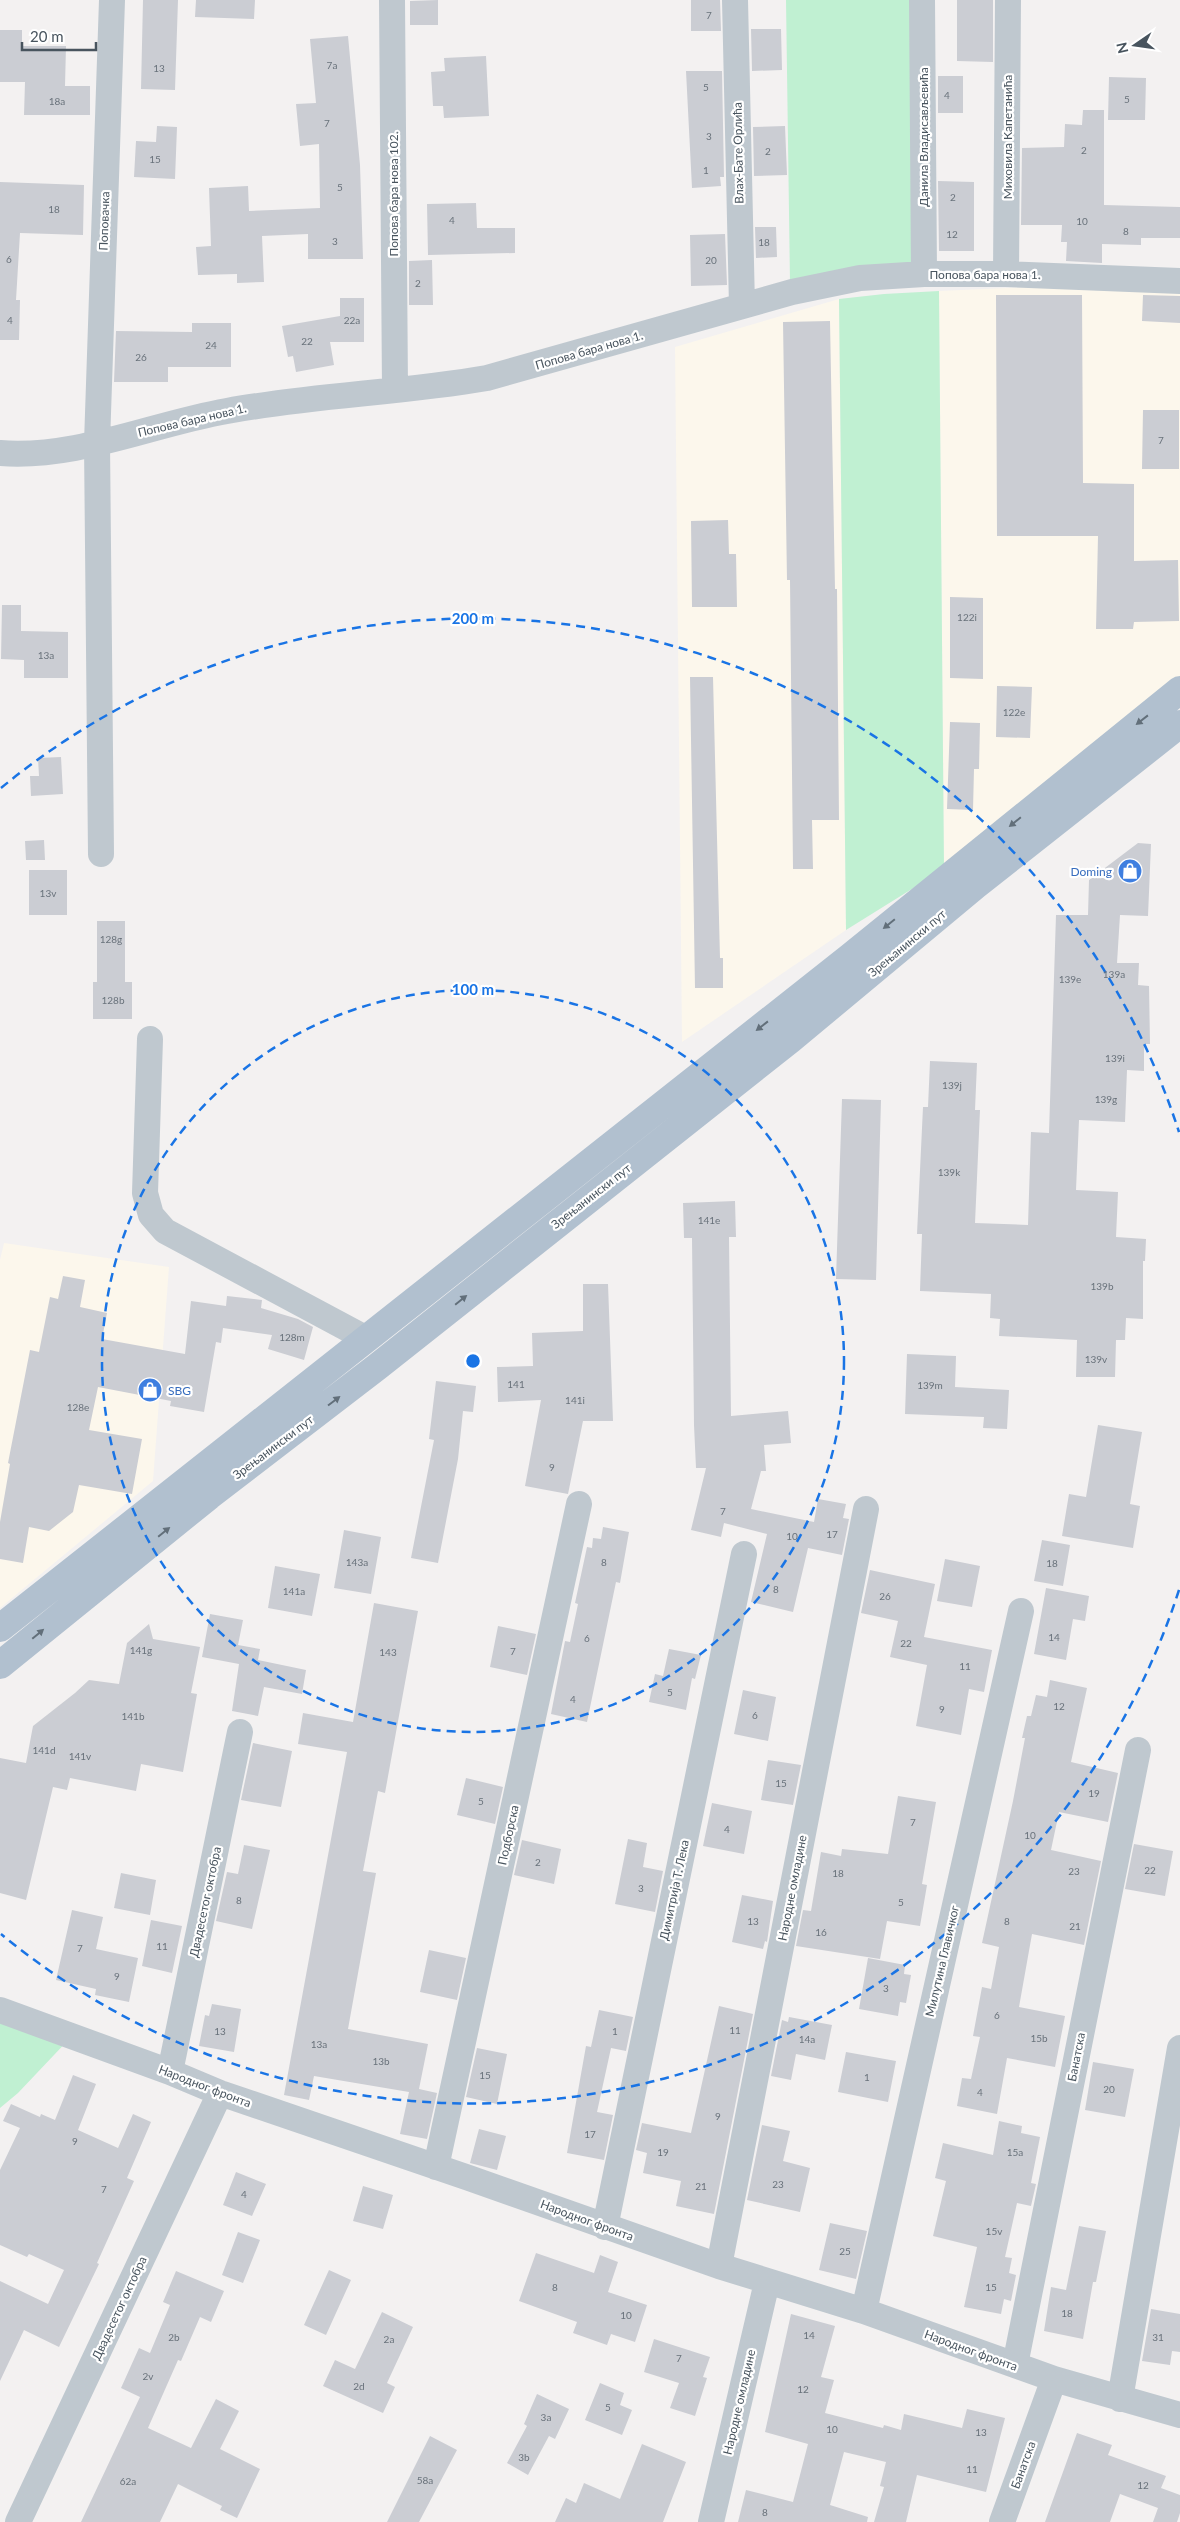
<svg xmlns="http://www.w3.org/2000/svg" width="1180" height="2522" viewBox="0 0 1180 2522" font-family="Lato,sans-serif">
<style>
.commercial{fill:#fcf7ec}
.green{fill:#c0f0d2}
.building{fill:#cbcdd3}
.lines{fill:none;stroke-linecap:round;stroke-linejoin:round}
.minor{stroke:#bfc8cf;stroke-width:26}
.major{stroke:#b1c0cf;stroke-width:28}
.oneway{fill:#626f7a}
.ring{fill:none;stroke:#1974e5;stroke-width:2.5;stroke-dasharray:9 6}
.labels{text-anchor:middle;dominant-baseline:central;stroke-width:4.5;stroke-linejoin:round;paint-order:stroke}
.number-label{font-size:10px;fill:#69727b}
.street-label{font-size:12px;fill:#48545e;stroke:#fff}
.shop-label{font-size:12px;fill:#366cbe;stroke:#fff;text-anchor:end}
.centre{fill:#1974e5;stroke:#fff;stroke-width:2.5}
.ring-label{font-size:15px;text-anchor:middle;font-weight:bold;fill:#1974e5;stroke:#fff;stroke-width:4.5;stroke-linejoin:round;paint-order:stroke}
</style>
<rect width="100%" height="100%" fill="#f3f1f1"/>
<path class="commercial" d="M1114,283l66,7v388l-236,191 -5,-578z
M839,299l7,631 -164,112 -7,-695z
M4,1243l165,24 -16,214 -153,127v-348z"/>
<path class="green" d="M786,0h127l2,266 -125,17z
M939,291l5,578 -98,61 -7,-631 45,-5z
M0,2010l72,26 -54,57 -18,15z"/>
<path class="building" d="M143,0h35l-3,90 -34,-1z
M196,0h59l-1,19 -59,-2z
M438,0v25h-28v-24z
M691,0h29l1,31h-30z
M957,0h36v62l-36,-1z
M751,29h30l1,41 -30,1z
M0,30h22v16h44l-1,40h25v29h-66l1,-33h-25z
M348,36l12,129 3,94h-55v-25l-46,2 2,46 -27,1v-9l-39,1 -2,-28 15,-1 -2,-58 39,-2 1,25 71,-3 -1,-64 -19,2 -4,-42 20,-1 -6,-64z
M486,56l3,60 -45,2 -1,-12h-10l-2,-34 14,-1 -1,-13z
M686,71h36l2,106h-4l1,9 -29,2z
M938,76h25v37h-25z
M1109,77l37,1 -1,42h-37z
M1083,110h21v95l76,2v31h-39v7l-39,-1v19l-36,-2 1,-19h-6l1,-17h-41l1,-77 42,-1 1,-23 17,1z
M157,126l20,1 -2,52 -41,-2 2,-36 20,1z
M785,126l2,49 -33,1 -1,-49z
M938,181l36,1v69h-35z
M0,182l84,3 -1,50 -63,-2 -4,67h4l-1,40h-19z
M476,203l1,25h38v25l-87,2 -1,-51z
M755,227h21l1,30 -21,1z
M725,234l2,51 -36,1 -1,-51z
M432,260l1,45h-24v-44z
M996,295h86l1,188 51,1v77l44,-1 1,61 -45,1 -1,7h-37l2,-93h-101z
M1143,295l37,1v27l-38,-2z
M340,298h24v44h-34l4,23 -38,7 -3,-16 -5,1 -6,-31 58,-10z
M830,321l5,268h2l2,231h-27l1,49h-20l-3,-289h-3l-4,-258z
M192,323h39v44h-63v15h-54l2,-51 76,1z
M1143,410h36v59h-37z
M728,520l1,34h7l1,53h-45l-1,-86z
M950,597l33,1v81l-33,-1z
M2,605h19v26l47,1v46h-44v-18l-23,-1z
M690,677h23l7,281h3v30h-28z
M997,686l35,1 -2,51 -34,-1z
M950,722l30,1 -1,46h-5l-1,41 -26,-1z
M61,757l2,37 -32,2 -1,-20h9l-1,-18z
M44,840l1,20h-19l-1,-19z
M1138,843l13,1 -3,72 -28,-1 -3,48h22l-1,22 11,1 1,58h-6v27l-17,-1 -2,52 -46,-2 -3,70 42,2 -2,45 30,2 -1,22h-2v58l-17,-1 -1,22h-9l-1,37h-39l1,-37 -78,-4 1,-17 -10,-1 1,-24 -71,-3 2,-57h-5l6,-127h5l2,-46 47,2 -2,47h5l-5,113 53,2 3,-93 18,1 7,-218h32l1,-35z
M29,870h38v45h-38z
M97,921h28v61h7v37h-39v-37h4z
M842,1099l39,1 -5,180 -40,-1z
M735,1201l1,36h-7l2,179 57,-5 3,32 -27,2 2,26h-5l-10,38 63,13 4,-23 28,5 -3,14 6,1 -7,36 -34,-7 -15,64 -42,-10 16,-68 -43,-11 -3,14 -30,-7 15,-62h-10l-2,-43 -2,-187h-8l-1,-35z
M63,1276l22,4 -5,27 27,6 -5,26 83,15 6,-53 35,5 1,-10 35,4 -1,8 37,11 15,8 -9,33 -36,-11 4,-14 -49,-7 -2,15 -5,-1 -12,70 -34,-6 1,-5 -73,-14 -9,43 53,9 -10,55 -53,-9 -6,27 -24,19 -20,-4 -6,36 -23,-4v-37l10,-58 -2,-1 22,-113 9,2 11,-55 8,2z
M583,1284h25l5,137h-30l-15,73 -43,-8 16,-86 -43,2 -1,-35 36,-1 -1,-33 51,-2z
M907,1354l49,2 -1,31 54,3 -2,39 -24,-1 1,-11 -79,-3z
M436,1381l40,5 -3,26 -10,-1 -5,48 -20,104 -27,-5 23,-118 -5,-1z
M1098,1425l44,7 -12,72 10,2 -7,42 -71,-12 7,-42 17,3z
M603,1527l26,5 -9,51 -4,-1 -29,140 -36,-8 14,-73 5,1 8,-38 -3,-1 12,-56 5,1 1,-10 8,1z
M344,1530l37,7 -10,57 -37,-6z
M1042,1540l28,5 -7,41 -29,-5z
M945,1559l35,7 -8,41 -35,-6z
M275,1566l45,8 -8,42 -44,-8z
M870,1570l65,14 -11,53 68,13 -8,42 -15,-3 -8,46 -45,-9 11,-61 -37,-8 8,-36 -37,-8z
M1046,1588l43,8 -4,25 -12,-2 -7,41 -32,-6z
M374,1603l44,8 -33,182 -7,-2 -15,80 13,2 -28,156 80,15 -9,45 18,4 -10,46 -27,-5 9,-42 -95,-16 -5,24 -25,-5 63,-343 -49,-8 5,-31 50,9z
M210,1614l33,6 -5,25 22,4 -2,11 48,10 -4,24 -38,-7 -6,29 -26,-5 7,-47 -37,-7z
M149,1624l4,15 47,8 -9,46 6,1 -14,78 -42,-8 -5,27 -66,-13 -3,12 -14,-3 -27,113 -26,-7v-135l26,5 7,-37 42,-33 14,-13 30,4 8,-41z
M498,1626l38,8 -9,41 -37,-8z
M669,1649l32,6 -6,24 -3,-1 -6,32 -37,-8 6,-28 8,2z
M1050,1680l37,8 -16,74 47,11 -10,49 -49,-10 -8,38 50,11 -17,84 -52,-11 -13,73 46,9 -10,51 -48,-9 -10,56 -40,-8 5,-28 9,1 9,-42 -7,-1 9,-49 9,2 8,-42 -17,-4 31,-142 12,-63h-3l5,-22h4l5,-21 11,2z
M743,1690l33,7 -8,44 -34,-7z
M253,1743l39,8 -11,56 -40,-7z
M768,1760l33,5 -8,40 -32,-5z
M466,1778l37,9 -8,37 -38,-9z
M898,1796l38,6 -14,82 5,1 -7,41 -33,-5 -7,38 -84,-13 7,-36 8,1 10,-59 20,4 1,-7 46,5z
M712,1803l40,8 -8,43 -41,-8z
M628,1839l19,4 -4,24 20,4 -8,41 -40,-8z
M522,1840l39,9 -7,35 -40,-9z
M1134,1844l39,7 -8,45 -40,-7z
M244,1845l26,5 -18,79 -36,-8 11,-49 11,2z
M121,1873l35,7 -6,35 -36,-7z
M742,1895l31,6 -6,41 -2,-1 -2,8 -31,-7z
M72,1910l31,7 -7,32 42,9 -9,44 -34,-7 1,-6 -40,-9z
M151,1920l31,6 -10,47 -30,-7z
M429,1950l37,8 -9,42 -37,-8z
M868,1958l37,7 -1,9 7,1 -5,28 -6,-1 -2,14 -39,-7z
M212,2004l29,5 -7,43 -35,-6 6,-31 4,1z
M719,2006l34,8 -39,200 -38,-8 5,-25 -38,-8 4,-20 -11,-3 6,-27 49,10z
M599,2010l34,7 -7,34 -15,-3 -14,64 16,3 -9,45 -37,-7 19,-107 5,1z
M789,2017l43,8 -7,35 -29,-6 -5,26 -20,-4 11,-56 6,2z
M477,2048l30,6 -10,50 -31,-7z
M846,2052l50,9 -8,41 -50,-10z
M1093,2062l41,7 -9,48 -40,-7z
M73,2075l23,9 -18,46 40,18 15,-34 18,8 -24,56 7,3 -37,82 2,1 -40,83 -35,-17 -24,51v-100l48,23 16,-34 -35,-16 -2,3 -27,-12v-75l20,-42 -17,-7 8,-17 29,13 1,-3 14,6z
M999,2121l23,5 -1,7 19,4 -9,46 5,1 -5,22 -14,-3 -12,54 7,1 -3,15 7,2 -5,26 -7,-2 -3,15 -37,-7 13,-60 -44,-11 13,-55 -11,-3 8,-35 50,12z
M762,2125l28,6 -7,30 27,7 -10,44 -53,-12z
M479,2129l27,7 -9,34 -27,-7z
M236,2172l30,12 -14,32 -29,-11z
M363,2186l30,9 -10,34 -30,-8z
M830,2223l37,8 -11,48 -37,-9z
M1079,2226l27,5 -10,51h-3l-10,57 -39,-8 7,-44 15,3z
M238,2232l22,8 -17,43 -21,-8z
M536,2253l58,20 6,-18 18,7 -10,30 39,13 -12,37 -24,-8 -4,11 -34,-12 4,-11 -58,-21z
M329,2270l22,10 -25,55 -22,-10z
M176,2271l48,20 -13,31 -11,-5 -19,44 -3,-1 -30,68 43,20 25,-49 23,12 -19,38 40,20 -23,49 -17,-8 2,-4 -44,-22 -18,38h-79l59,-125 -19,-9 18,-40 11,5 20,-48 -7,-3z
M1151,2309l29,5v38l-8,-1 -2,14 -28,-4z
M382,2312l31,15 -26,56 8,4 -12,26 -60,-27 12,-26 20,9z
M791,2314l44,12 -14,51 13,3 -9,33 58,15 1,-3 17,5 3,-16 58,14 5,-19 38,9 -19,74 -69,-17 -11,47h-32l10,-35 -4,-1 6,-24 -42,-10 -14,53 38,12 -1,5h-129l8,-32 47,12 15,-58 -43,-12z
M654,2339l56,18 -7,20 4,1 -12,38 -25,-8 9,-25 -35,-11z
M600,2383l24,10 -4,12 12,5 -10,25 -37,-15z
M537,2394l32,15 -14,30 -6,-3 -21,39 -21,-12 20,-37 -3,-2z
M1077,2433l35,12 -4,10 58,21 -5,12 19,7v18l-3,9h-24l5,-14 -38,-14 -10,28h-65z
M430,2436l27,14 -38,72h-32z
M642,2444l44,18 -23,60h-108l11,-24 10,5 8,-20 36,16z"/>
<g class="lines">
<path class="minor" d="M392,0l3,389
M735,0l7,306
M922,0l2,274
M1006,274l2,-274
M0,453c77,6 152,-29 227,-42 86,-16 174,-18 260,-33l305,-86 68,-14 64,-4h82l174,7
M101,854l-4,-411 15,-443
M150,1039l-5,154 6,22 14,16 200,107
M0,2010l170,62 50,21 249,85 250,88 145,45 190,68 126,36
M170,2072l70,-340
M436,2167l143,-663
M605,2227l139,-673
M719,2266l147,-757
M864,2311l157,-700
M1015,2365l123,-615
M1120,2399l60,-351
M18,2522l202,-429
M711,2522l56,-240
M1002,2522l52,-143"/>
<path class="major" d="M0,1628l850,-671 330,-267
M0,1665l209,-169 168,-129 414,-328 185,-154 204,-161"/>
</g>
<defs><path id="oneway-solid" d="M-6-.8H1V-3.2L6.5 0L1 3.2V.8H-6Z" transform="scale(1.25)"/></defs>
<g class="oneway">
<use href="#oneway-solid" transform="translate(1142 720) rotate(142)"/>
<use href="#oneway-solid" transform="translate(1015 822) rotate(141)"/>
<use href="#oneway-solid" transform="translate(889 924) rotate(141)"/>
<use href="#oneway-solid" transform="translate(762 1026) rotate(142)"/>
<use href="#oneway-solid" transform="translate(461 1300) rotate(-39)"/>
<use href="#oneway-solid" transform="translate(334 1401) rotate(-37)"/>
<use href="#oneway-solid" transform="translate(164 1532) rotate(-39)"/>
<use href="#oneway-solid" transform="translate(38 1634) rotate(-40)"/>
</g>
<g class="ring">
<circle cx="473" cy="1361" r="371"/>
<path d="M1179 1590A742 742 0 0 1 1 1934M1 788A742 742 0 0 1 1179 1132"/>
</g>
<defs>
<symbol id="shop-disc" viewBox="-11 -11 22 22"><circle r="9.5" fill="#3f7fe0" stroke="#fff"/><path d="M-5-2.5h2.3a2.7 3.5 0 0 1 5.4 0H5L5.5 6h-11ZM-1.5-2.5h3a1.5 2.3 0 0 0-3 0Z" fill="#fff"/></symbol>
</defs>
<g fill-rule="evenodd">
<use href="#shop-disc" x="1116" y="857" width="28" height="28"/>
<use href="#shop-disc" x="136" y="1376" width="28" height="28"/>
</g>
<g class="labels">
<g class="number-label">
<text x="709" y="15">7</text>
<text x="332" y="65">7a</text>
<text x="159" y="68">13</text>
<text x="706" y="87">5</text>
<text x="947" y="95">4</text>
<text x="1127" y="99">5</text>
<text x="57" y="101">18a</text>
<text x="327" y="123">7</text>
<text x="709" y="136">3</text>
<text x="1084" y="150">2</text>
<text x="768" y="151">2</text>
<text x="155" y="159">15</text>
<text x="706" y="170">1</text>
<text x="340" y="187">5</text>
<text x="953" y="197">2</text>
<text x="54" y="209">18</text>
<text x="452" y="220">4</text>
<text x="1082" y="221">10</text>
<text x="1126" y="231">8</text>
<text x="952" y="234">12</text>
<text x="335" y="241">3</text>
<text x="764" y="242">18</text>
<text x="9" y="259">6</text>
<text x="711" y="260">20</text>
<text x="418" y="283">2</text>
<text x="10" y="320">4</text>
<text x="352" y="320">22a</text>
<text x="307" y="341">22</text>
<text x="211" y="345">24</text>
<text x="141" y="357">26</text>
<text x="1161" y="440">7</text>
<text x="967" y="617">122i</text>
<text x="46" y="655">13a</text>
<text x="1014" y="712">122e</text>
<text x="48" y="893">13v</text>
<text x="111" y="939">128g</text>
<text x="1114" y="974">139a</text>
<text x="1070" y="979">139e</text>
<text x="113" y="1000">128b</text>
<text x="1115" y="1058">139i</text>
<text x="952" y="1085">139j</text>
<text x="1106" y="1099">139g</text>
<text x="949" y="1172">139k</text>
<text x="709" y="1220">141e</text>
<text x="1102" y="1286">139b</text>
<text x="292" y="1337">128m</text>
<text x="1096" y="1359">139v</text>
<text x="516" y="1384">141</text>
<text x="930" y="1385">139m</text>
<text x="575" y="1400">141i</text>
<text x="78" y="1407">128e</text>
<text x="552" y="1467">9</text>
<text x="723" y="1511">7</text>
<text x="832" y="1534">17</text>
<text x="792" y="1536">10</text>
<text x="357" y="1562">143a</text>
<text x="604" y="1562">8</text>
<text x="1052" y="1563">18</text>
<text x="776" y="1589">8</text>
<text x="294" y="1591">141a</text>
<text x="885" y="1596">26</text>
<text x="1054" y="1637">14</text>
<text x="587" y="1638">6</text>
<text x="906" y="1643">22</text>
<text x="141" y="1650">141g</text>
<text x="513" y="1651">7</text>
<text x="388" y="1652">143</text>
<text x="965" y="1666">11</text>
<text x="670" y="1692">5</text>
<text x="573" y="1699">4</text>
<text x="1059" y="1706">12</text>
<text x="942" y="1709">9</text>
<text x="755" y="1715">6</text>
<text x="133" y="1716">141b</text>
<text x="44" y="1750">141d</text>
<text x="80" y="1756">141v</text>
<text x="781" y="1783">15</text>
<text x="1094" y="1793">19</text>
<text x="481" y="1801">5</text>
<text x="913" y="1822">7</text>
<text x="727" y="1829">4</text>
<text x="1030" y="1835">10</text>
<text x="538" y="1862">2</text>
<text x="1150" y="1870">22</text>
<text x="1074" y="1871">23</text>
<text x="838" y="1873">18</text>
<text x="641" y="1888">3</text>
<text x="239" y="1900">8</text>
<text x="901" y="1902">5</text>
<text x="753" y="1921">13</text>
<text x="1007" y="1921">8</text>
<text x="1075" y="1926">21</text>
<text x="821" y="1932">16</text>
<text x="162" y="1946">11</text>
<text x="80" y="1948">7</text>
<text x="117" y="1976">9</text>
<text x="886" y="1988">3</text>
<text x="997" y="2015">6</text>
<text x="735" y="2030">11</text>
<text x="220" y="2031">13</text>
<text x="615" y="2031">1</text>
<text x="1039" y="2038">15b</text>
<text x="807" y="2039">14a</text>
<text x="319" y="2044">13a</text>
<text x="381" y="2061">13b</text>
<text x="485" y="2075">15</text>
<text x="867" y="2077">1</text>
<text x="1109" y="2089">20</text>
<text x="980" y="2092">4</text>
<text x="718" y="2116">9</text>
<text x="590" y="2134">17</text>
<text x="75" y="2141">9</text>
<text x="663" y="2152">19</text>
<text x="1015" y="2152">15a</text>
<text x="778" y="2184">23</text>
<text x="701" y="2186">21</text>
<text x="104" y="2189">7</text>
<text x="244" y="2194">4</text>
<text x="994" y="2231">15v</text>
<text x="845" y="2251">25</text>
<text x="555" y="2287">8</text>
<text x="991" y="2287">15</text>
<text x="1067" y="2313">18</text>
<text x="626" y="2315">10</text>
<text x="809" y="2335">14</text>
<text x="174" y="2337">2b</text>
<text x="1158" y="2337">31</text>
<text x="389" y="2339">2a</text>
<text x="679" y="2358">7</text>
<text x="148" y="2376">2v</text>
<text x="359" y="2386">2d</text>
<text x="803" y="2389">12</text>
<text x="608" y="2407">5</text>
<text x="546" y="2417">3a</text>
<text x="832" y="2429">10</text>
<text x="981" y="2432">13</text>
<text x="524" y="2457">3b</text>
<text x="972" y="2469">11</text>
<text x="425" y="2480">58a</text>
<text x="128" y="2481">62a</text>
<text x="1143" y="2485">12</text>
<text x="765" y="2512">8</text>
</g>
<g class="street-label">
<text transform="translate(923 137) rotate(-90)">Данила Владисављевића</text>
<text transform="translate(1007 137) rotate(-90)">Миховила Капетанића</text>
<text transform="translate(738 153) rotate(-91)">Влах-Бате Орлића</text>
<text transform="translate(393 194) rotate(-90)">Попова бара нова 102.</text>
<text transform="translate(104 221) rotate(-88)">Поповачка</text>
<text x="985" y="274">Попова бара нова 1.</text>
<text transform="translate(589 350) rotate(-16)">Попова бара нова 1.</text>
<text transform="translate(192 420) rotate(-13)">Попова бара нова 1.</text>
<text transform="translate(907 943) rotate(-40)">Зрењанински пут</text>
<text transform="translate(591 1196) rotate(-38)">Зрењанински пут</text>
<text transform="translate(273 1447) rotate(-37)">Зрењанински пут</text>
<text transform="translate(508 1835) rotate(-78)">Подборска</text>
<text transform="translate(792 1888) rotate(-79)">Народне омладине</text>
<text transform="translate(674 1890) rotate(-78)">Димитрија Т. Лека</text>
<text transform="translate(205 1902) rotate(-78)">Двадесетог октобра</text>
<text transform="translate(942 1961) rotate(-77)">Милутина Главичког</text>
<text transform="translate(1076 2057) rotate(-79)">Банатска</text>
<text transform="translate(205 2086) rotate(21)">Народног фронта</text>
<text transform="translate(587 2220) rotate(20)">Народног фронта</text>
<text transform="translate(119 2308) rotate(-65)">Двадесетог октобра</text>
<text transform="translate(971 2350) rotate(20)">Народног фронта</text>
<text transform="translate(739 2402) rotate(-77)">Народне омладине</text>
<text transform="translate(1023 2465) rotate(-70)">Банатска</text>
</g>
<g class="shop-label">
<text x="1112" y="871">Doming</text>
<text x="168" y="1390" text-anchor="start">SBG</text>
</g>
</g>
<circle cx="473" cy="1361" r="8" class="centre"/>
<g class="ring-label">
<text x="473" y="624">200 m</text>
<text x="473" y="995">100 m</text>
</g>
<g transform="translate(1135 45) rotate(257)" stroke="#ffffff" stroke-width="4" paint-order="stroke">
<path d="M0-4L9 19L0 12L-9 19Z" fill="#48545e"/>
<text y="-8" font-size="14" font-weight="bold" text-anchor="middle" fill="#48545e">N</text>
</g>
<path d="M22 42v8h74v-8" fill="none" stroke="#48545e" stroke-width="2.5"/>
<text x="30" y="42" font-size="15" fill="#48545e" stroke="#ffffff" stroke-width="4" paint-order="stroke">20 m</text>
</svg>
